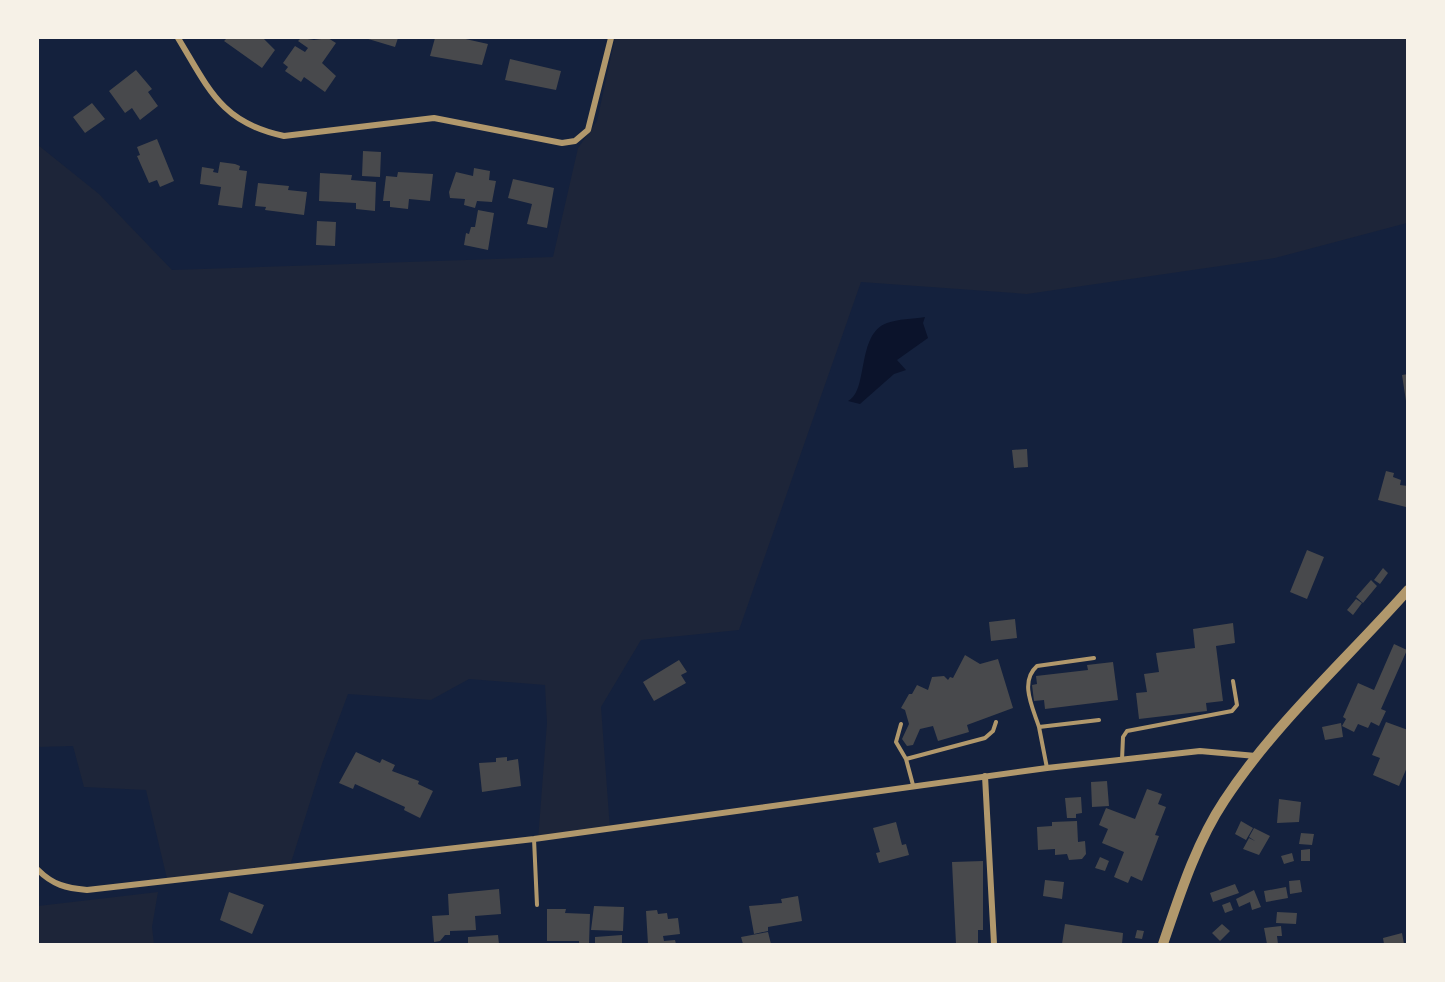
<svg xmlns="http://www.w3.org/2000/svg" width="1445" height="982" viewBox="0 0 1445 982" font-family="'Open Sans',sans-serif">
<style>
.green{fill:#1d2539}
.water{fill:#0b132b}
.building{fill:#48494c}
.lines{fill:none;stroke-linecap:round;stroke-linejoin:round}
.service{stroke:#b1986c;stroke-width:4}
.minor{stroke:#b1986c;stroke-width:6}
.tertiary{stroke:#b1986c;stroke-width:10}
</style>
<rect width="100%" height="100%" fill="#14213d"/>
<path class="green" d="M615,38h792v185l-132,35 -248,36 -166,-12 -122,348 -98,10 -40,67 9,122 -72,11 9,-117 -2,-38 -76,-6 -38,21 -83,-6 -26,70 -33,105 -121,14 -22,-93 -62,-3 -11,-41 -35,1v-602l61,49 73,76 381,-13 25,-109 19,-27z
M158,892l-6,35 2,17h-116v-38z"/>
<path class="water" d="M925,317l-2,6 5,15 -31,22 9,10 -12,4 -34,30 -12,-3c21,-10 8,-67 39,-78 11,-4 26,-4 38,-6z"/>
<path class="building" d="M227,38h36l12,12 -13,18 -38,-27z
M301,38l13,2 14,-2 8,5 -14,20 14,13 -11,16 -21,-15 -3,5 -16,-11 3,-4 -5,-4 12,-17 10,6 3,-4 -10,-7z
M365,38h33l-3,9z
M435,38h26l27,6 -6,21 -52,-9z
M510,59l51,12 -5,19 -51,-10z
M136,70l16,19 -4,3 10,14 -18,14 -8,-12 -7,5 -16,-22z
M92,103l13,16 -20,14 -12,-16z
M157,139l17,42 -14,6 -3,-7 -8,3 -12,-27 3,-1 -3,-8z
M363,151l18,1 -1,25 -18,-1z
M220,162l15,2 5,2 -1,4 8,1 -5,37 -24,-3 3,-18 -21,-3 2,-17 12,2 -1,3 5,1z
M474,168l16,3 -1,9 7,1 -4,21 -15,-1 -2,7 -11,-3 1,-6 -15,-1 -1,-6 7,-20 17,4z
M398,172l35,2 -3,27 -21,-2 -1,10 -18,-2v-6h-7l3,-25 11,1z
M320,173l32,2 -1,5 25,2 -1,29 -19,-2v-6l-37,-2z
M513,179l41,9 -7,40 -20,-4 5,-20 -24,-6z
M258,183l31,3 -1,4 19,2 -3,23 -39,-5 1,-3 -11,-1z
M478,210l16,3 -6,37 -24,-5 2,-12 3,1 2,-7h4z
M317,221l19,1 -1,24 -19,-1z
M1408,374v27h-2l-4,-26z
M1027,449l1,18 -14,1 -2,-18z
M1386,471l8,2 -1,4 8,3 -1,5 8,1 -2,21 -28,-7z
M1307,550l17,7 -17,42 -17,-7z
M1383,568l5,5 -8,11 -6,-4z
M1371,580l6,6 -14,17 -7,-6z
M1356,599l6,4 -9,12 -6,-5z
M1015,619l2,19 -26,3 -2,-19z
M1233,623l2,20 -19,3 7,55 -17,2 1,8 -68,8 -3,-26 11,-1 -3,-18 15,-2 -3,-19 39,-5 -2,-19z
M1394,644l13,6 -26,59 5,2 -7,15 -8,-4 -3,6 -10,-4 -4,8 -12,-6 4,-7 -3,-2 15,-34 16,7z
M965,655l15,9 18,-5 15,49 -46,17 2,7 -31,9 -5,-15 -13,3 -7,16 -6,1 -5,-7 7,-15 -4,-14 -4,-2 8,-14h3l5,-9 11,5 4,-13 12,-1 4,4 2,-3 3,1z
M679,660l8,12 -6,3 5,8 -32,18 -11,-19z
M1113,662l5,38 -73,9 -1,-9 -10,1 -2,-16 5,-1 -1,-8 52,-6 -1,-5z
M1386,722l22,8v35l-9,21 -26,-11 7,-17 -8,-3z
M1341,723l2,14 -18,3 -3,-13z
M356,752l24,11 2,-4 13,6 -3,6 27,10 -1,3 15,7 -13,27 -16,-8 1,-3 -50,-23 -2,5 -14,-6z
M507,757v4l11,-2 3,27 -39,6 -3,-29 17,-1v-4z
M1107,781l2,25 -17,1 -1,-25z
M1147,789l15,5 -4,10 8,3 -11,28 4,1 -17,45 -11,-5 -3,7 -14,-6 10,-25 -22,-9 6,-14 -9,-4 7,-17 29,11z
M1081,797l1,16 -6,1v4h-9l-2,-20z
M1279,799l22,3 -2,20 -22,1z
M1077,821l1,21 7,-1 1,13 -4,5 -13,1 -2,-6 -12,1v-6l-17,1 -1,-23 15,-1v-4z
M1241,821l12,7 -7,12 -11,-6z
M896,822l6,23 4,-1 3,11 -30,8 -3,-10 4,-1 -7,-24z
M1254,828l16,8 -11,19 -16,-6 6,-11 6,3 -6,-4z
M1301,833l13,1 -2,11 -13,-1z
M1310,849v12h-9v-11z
M1292,853l2,8 -10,3 -3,-8z
M1100,857l9,4 -4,10 -10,-3z
M983,861v69h-5v14h-22l-4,-82z
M1045,880l19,2 -2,17 -19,-3z
M1300,880l2,12 -12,2 -1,-13z
M1235,884l4,9 -26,9 -3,-9z
M1286,887l2,11 -22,4 -2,-11z
M499,889l2,25 -26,2 1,14 -26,1v4h-5l-5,6 -6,1 -2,-26 17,-1 -1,-21z
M1254,890l7,17 -9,3 -2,-8 -11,5 -3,-8z
M229,892l35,13 -12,29 -32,-14z
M798,896l4,25 -34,6v4l-14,3 -5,-28 33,-3 -1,-4z
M1230,902l3,8 -8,3 -3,-8z
M594,906l30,1 -1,24 -32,-1z
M547,909h19l-1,4 25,1 -1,30h-10v-3h-32z
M657,910l1,4 9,-1 1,6 10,-1 2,16 -17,2 1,5 11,-1 1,4h-28l-2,-33z
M1277,912l20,1 -1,11 -20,-1z
M1065,924l58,9 -1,11h-60z
M1222,924l8,7 -10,10 -8,-8z
M1281,926l1,10h-5l1,8h-11l-3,-16z
M1137,930l7,1 -2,8 -7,-1z
M768,932l3,12h-28l-2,-7z
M1402,933l2,11h-20l-1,-6z
M498,935l1,9h-31v-7z
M622,935v9h-27v-7z"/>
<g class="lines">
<path class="service" d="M901,724l-5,18 10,17
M1039,727c-6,-19 -20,-45 -2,-61l57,-8
M1122,760l1,-23 4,-6 105,-20 5,-6 -4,-24
M1047,768l-8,-41 60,-7
M913,785l-7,-26 79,-21 8,-7 3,-9
M534,839l3,66"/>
<path class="minor" d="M178,38c31,51 43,85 106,98l150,-18 128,25 13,-2 13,-11 23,-92
M985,776l9,168
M38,870c15,15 28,18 49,20l447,-51 513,-71 153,-17 56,5"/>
<path class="tertiary" d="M1163,944c16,-47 33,-101 61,-143 51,-78 122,-141 184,-211"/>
</g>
<rect width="1445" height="982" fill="none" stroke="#f6f1e7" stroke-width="78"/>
</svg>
